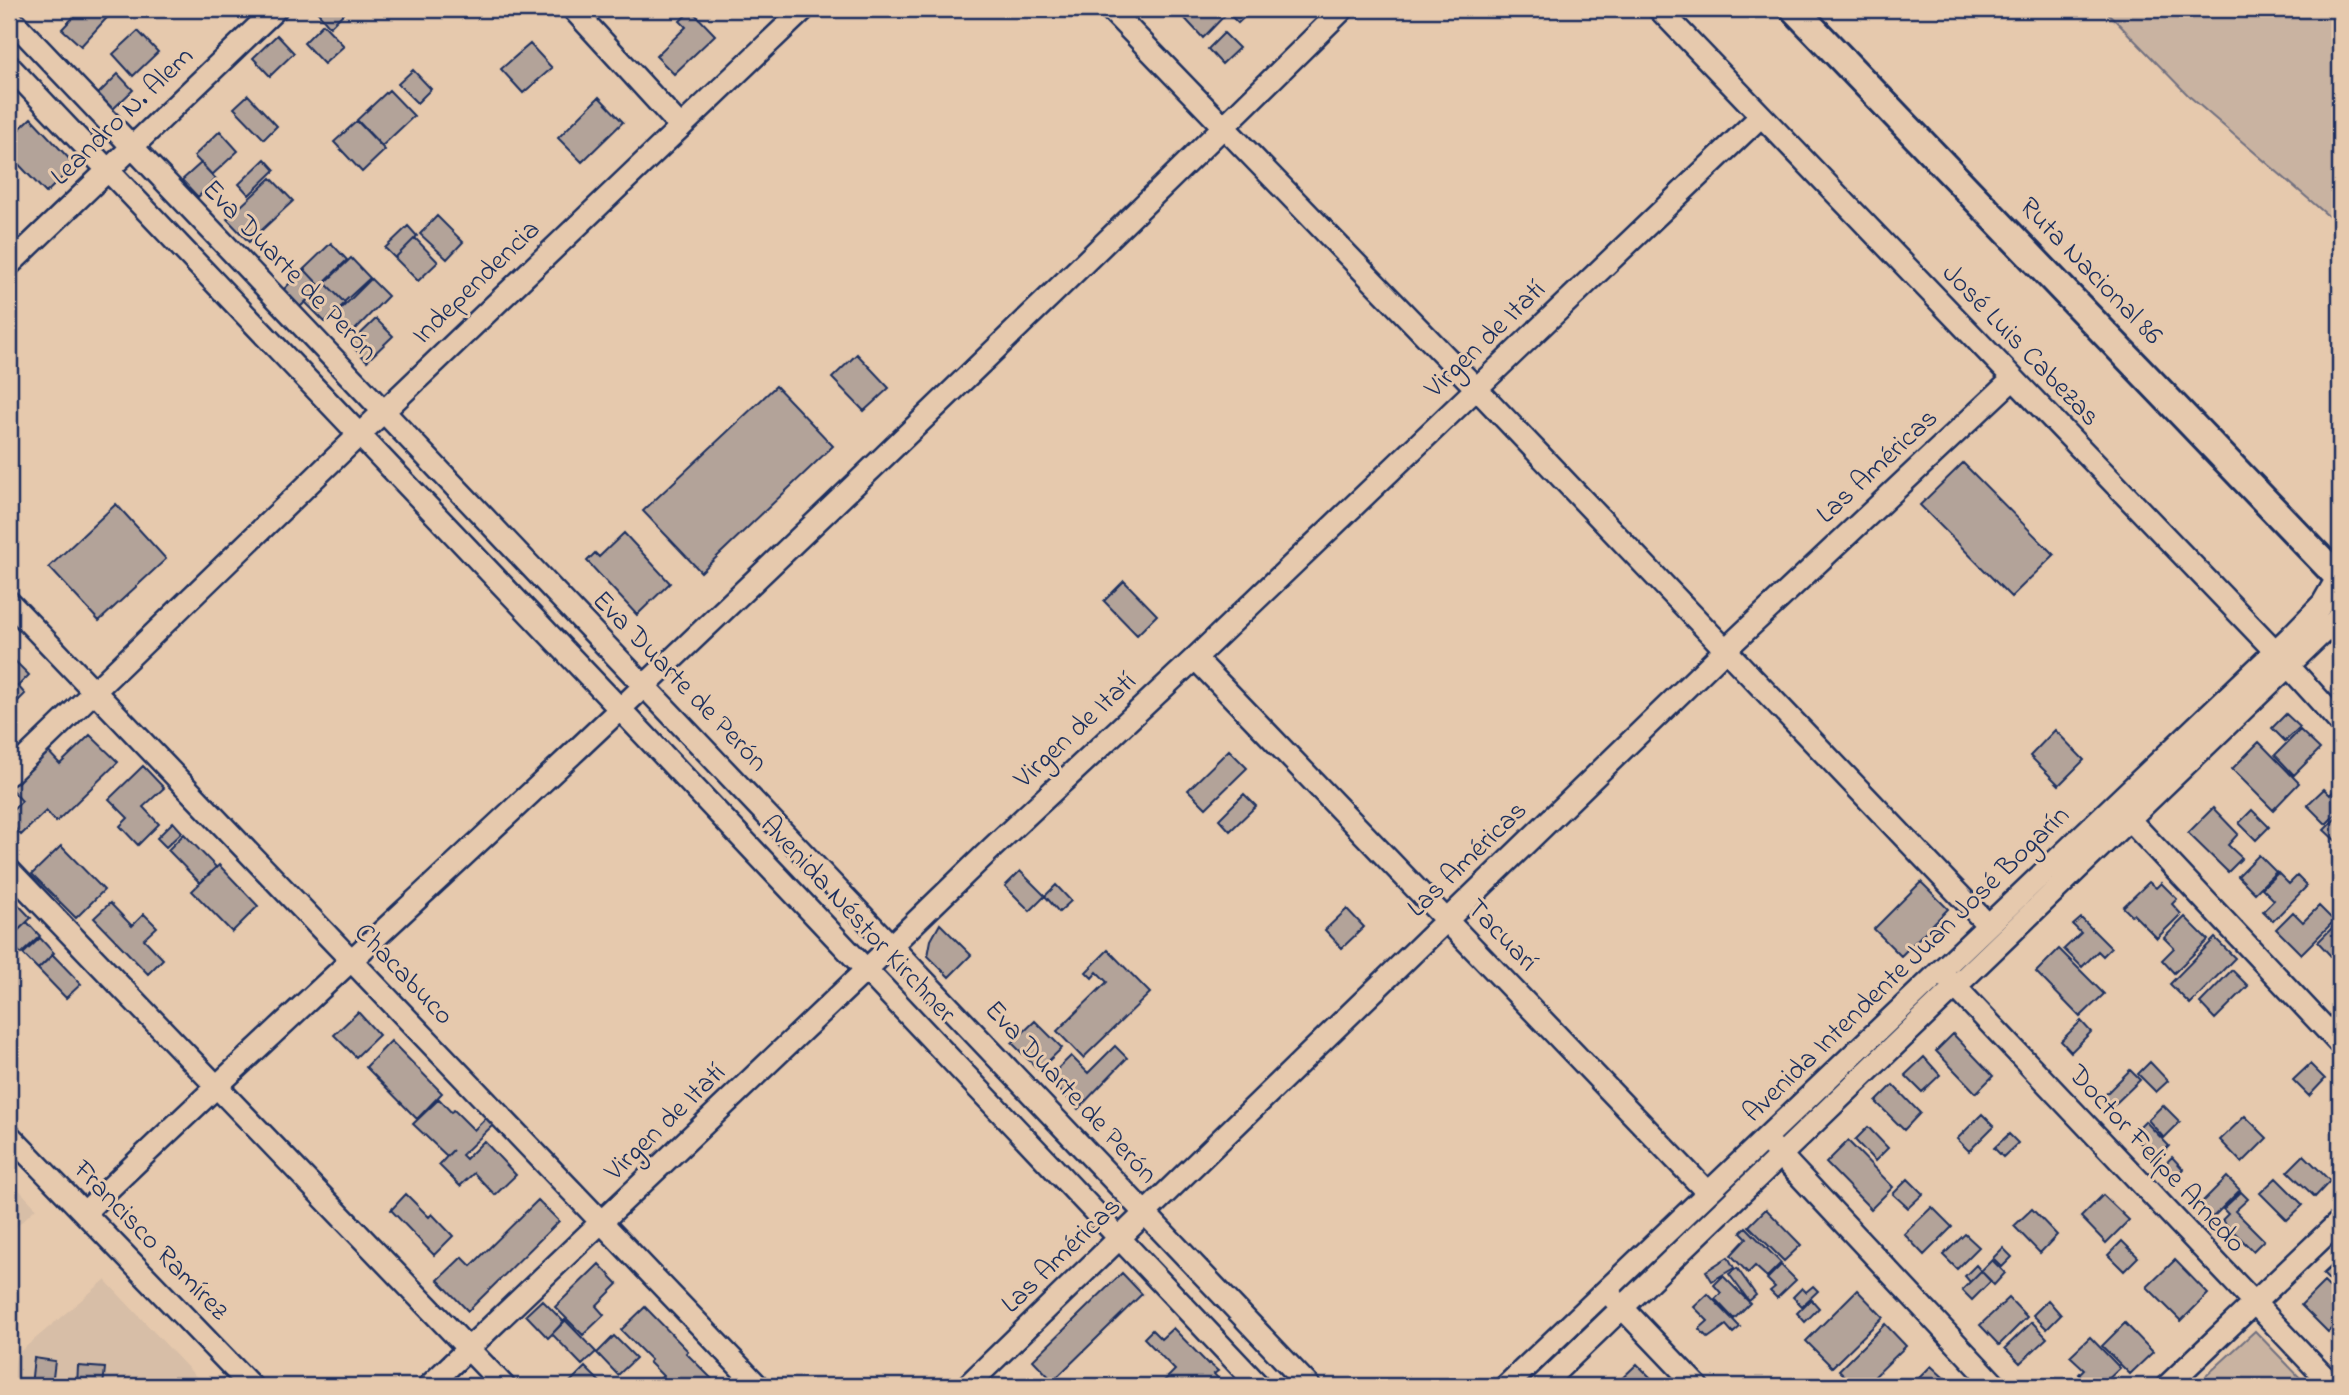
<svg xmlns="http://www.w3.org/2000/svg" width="2349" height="1395" viewBox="0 0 2349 1395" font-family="'Indie Flower',sans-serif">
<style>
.built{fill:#d7bea7}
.green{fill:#c9b3a1;stroke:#727180;stroke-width:2}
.building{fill:#b3a399;stroke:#1b2f5e;stroke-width:2}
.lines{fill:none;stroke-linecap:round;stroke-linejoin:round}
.minor-casing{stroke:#1b2f5e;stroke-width:26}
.major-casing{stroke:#1b2f5e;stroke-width:32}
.minor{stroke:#e6c9ad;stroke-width:21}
.major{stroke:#e6c9ad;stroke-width:26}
.labels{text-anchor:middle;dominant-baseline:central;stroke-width:6;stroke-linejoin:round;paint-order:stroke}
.street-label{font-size:28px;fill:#1b2f5e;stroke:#e6c9ad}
</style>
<rect width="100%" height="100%" fill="#e6c9ad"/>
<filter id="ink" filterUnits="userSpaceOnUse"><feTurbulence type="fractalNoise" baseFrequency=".0143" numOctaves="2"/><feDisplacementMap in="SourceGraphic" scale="14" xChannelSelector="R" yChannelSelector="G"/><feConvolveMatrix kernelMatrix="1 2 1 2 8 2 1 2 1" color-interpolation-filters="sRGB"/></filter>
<g filter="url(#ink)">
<path class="built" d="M9,1179l27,29 -27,26z
M105,1280l100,106h-194l5,-31z"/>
<path class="green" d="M2104,9h236v217l-151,-130z
M2255,1331l53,55h-113z"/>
<path class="building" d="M81,9h34l-34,37 -19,-17z
M315,9h33l-18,18z
M1185,9h40l3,3 -25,26 -23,-25z
M1235,9h18l-15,14 -9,-9z
M691,10l24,25 -41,39 -18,-18 30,-29 -6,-6z
M323,24l21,22 -20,18 -20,-21z
M138,31l20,21 -25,24 -20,-22z
M1224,33l15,15 -17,16 -14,-15z
M277,35l17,18 -24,23 -17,-18z
M530,44l22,24 -29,25 -22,-24z
M413,70l18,19 -14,14 -19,-19z
M118,74l15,16 -20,19 -15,-15z
M389,90l25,26 -32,30 -25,-26z
M248,95l29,31 -13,13 -30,-31z
M599,97l24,25 -41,40 -24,-24z
M31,118l44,47 -29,28 -37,-39v-15z
M357,121l28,29 -23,22 -28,-30z
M220,131l18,20 -26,24 -18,-19z
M265,159l10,11 -26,25 -10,-11z
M201,163l15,16 -18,18 -16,-17z
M271,178l22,23 -44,41 -22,-23z
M437,216l26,26 -16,17 -27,-25z
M408,226l9,10 -22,22 -10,-10z
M415,238l23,24 -20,19 -23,-23z
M331,243l16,17 -27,26 -16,-17z
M351,258l19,20 -26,24 -19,-19z
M304,269l17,18 -21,20 -17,-17z
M371,279l17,17 -38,39 -17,-18z
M325,283l20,20 -20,19 -20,-20z
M376,319l17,17 -26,25 -17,-17z
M857,354l32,34 -25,23 -32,-33z
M776,386l57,60 -132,126 -58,-61z
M1963,463l91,92 -43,42 -91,-92z
M116,504l50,55 -67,62 -50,-54z
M624,533l46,50 -33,32 -50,-54 8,-8 4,4z
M1124,581l33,34 -20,20 -33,-34z
M9,655l20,20 -11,11 7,8 -16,16z
M2286,714l14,13 -15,14 -13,-13z
M2055,730l29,30 -25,25 -29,-29z
M2300,730l20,19 -26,26 -19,-20z
M90,735l28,27 -62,60 -10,-11 -25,24 -12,-13v-8l13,-13 -13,-14v-4l36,-35 15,16z
M2259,742l40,41 -26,27 -41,-41z
M1229,750l18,18 -41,40 -18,-18z
M143,766l21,22 -21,19 16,17 -21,21 -18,-19 8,-8 -19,-19z
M2337,787l3,3v20l-14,14 -19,-19 17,-16 6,6z
M1244,794l12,12 -26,25 -11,-12z
M2213,808l25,26 -10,11 14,13 -14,14 -40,-39z
M2252,810l17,17 -13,13 -17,-17z
M2340,814v27l-2,2 -14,-13z
M173,822l9,10 -16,15 -9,-9z
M184,834l32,33 -16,16 -32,-33z
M61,846l43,44 -28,28 -44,-44z
M2259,855l17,17 -21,21 -17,-17z
M219,865l39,41 -26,26 -40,-41z
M1020,871l25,25 -15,15 -25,-25z
M2278,873l11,11 8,-8 10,10 -34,35 -10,-10 11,-11 -12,-12z
M1921,882l27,27 -47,47 -27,-27z
M2149,882l7,6 5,-5 16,16 -5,5 9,10 -24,24 -24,-24 -2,1 -8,-8z
M1056,885l15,16 -12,11 -14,-16z
M10,896l21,22 -22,21v-42z
M110,903l22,23 12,-12 13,13 -13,12 19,20 -15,15 -54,-56z
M2319,906l15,15 -33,33 -25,-25 17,-17 10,10z
M1347,909l17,18 -22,21 -17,-18z
M2185,917l23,23 -34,33 -12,-13 12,-12 -10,-10z
M2081,918l30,30 -8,8 -5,-5 -16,16 -18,-18 17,-16 -8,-8z
M27,922l13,14 -19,18 -12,-15z
M2338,922l2,1v43l-22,-24z
M940,924l31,31 -22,22 -21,-21 3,-16z
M40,938l14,15 -16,16 -15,-15z
M2215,938l20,20 -45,46 -20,-20z
M2059,949l45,45 -24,23 -44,-45z
M1108,950l42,43 -67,65 -26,-27 50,-49 -10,-10 -5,6 -6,-6z
M53,955l28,29 -15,14 -28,-29z
M2232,970l16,16 -33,33 -15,-16z
M358,1012l21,23 -23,22 -22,-22z
M1035,1021l27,27 -23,22 -27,-27z
M2081,1021l10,11 -20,20 -10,-11z
M1953,1034l40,42 -17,17 -40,-42z
M391,1041l51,52 -25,26 -51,-52z
M1115,1046l12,12 -49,51 -30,-31 23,-22 17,17z
M1924,1057l16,18 -18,17 -17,-17z
M2150,1062l18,19 -12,11 -18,-18z
M2310,1064l15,15 -16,17 -16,-16z
M2130,1070l10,10 -28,27 -9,-10z
M1893,1085l27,28 -16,17 -28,-28z
M439,1099l12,13 3,-2 20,20 12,-12 7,7 -31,30 4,4 18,-18 32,34 -21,20 -21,-22 -14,13 -21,-21 14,-15 -6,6 -34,-32z
M2163,1105l17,17 -16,16 -16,-18z
M1982,1114l12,12 -25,25 -12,-12z
M2245,1116l22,22 -25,25 -22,-23z
M2145,1121l24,25 -13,13 -24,-25z
M1868,1127l20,21 -13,13 -20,-21z
M2009,1134l9,9 -15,14 -9,-9z
M1848,1141l45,46 -22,22 -45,-46z
M2304,1155l26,26 -15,16 -27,-26z
M2172,1157l11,12 -8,8 -11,-12z
M2227,1177l13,13 -27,27 -13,-13z
M2276,1178l27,27 -16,15 -27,-27z
M1908,1179l15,15 -15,14 -15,-14z
M2241,1192l7,7 -13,12 29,29 -11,11 -31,-31 6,-6 -5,-5z
M406,1194l23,23 3,-3 21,22 -19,19 -43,-45z
M2103,1195l26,25 -23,23 -25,-26z
M538,1200l21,21 -91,90 -30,-31 24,-23 9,9z
M1932,1207l20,20 -28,28 -20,-21z
M1766,1209l35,36 -17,16 -35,-35z
M2032,1209l25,26 -17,18 -26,-27z
M1746,1227l35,36 -14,14 -12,-11 -7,7 -17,-18 16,-17 -6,-6z
M1965,1234l14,13 -22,22 -14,-14z
M2122,1241l16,16 -14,14 -16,-16z
M2003,1248l9,9 -10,10 -9,-9z
M1728,1257l6,11 -22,13 -6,-10z
M1992,1260l13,13 -11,12 -13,-14z
M2175,1260l33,34 -27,27 -34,-34z
M2336,1262l4,5v24l-17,-17z
M599,1264l19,20 -22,22 8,9 -21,20 -28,-28z
M1781,1265l15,15 -19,18 -7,-7 5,-4 -8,-8z
M1976,1265l5,6 -11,11 -5,-6z
M1737,1268l19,27 -7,6 -20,-27z
M1981,1271l10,10 -19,19 -10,-10z
M1122,1273l20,21 -89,87 -20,-21z
M1723,1276l27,27 -16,16 -19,-20 6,-6 -7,-8z
M2324,1282l16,16v22l-12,12 -27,-27z
M1813,1286l5,5 -16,15 -9,-9 9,-9 4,4z
M1857,1290l26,27 -51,50 -26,-26z
M1708,1294l32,33 -7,6 -7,-8 -18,13 -9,-9 9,-8 -14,-14z
M2009,1298l18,19 -28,28 -19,-20z
M1811,1299l8,9 -14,14 -8,-9z
M542,1300l22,22 -16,16 -22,-23z
M2048,1300l13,15 -14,14 -14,-14z
M645,1307l43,44 -2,2 33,33h-67l11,-10 -14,-14 2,-2 -30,-30z
M565,1320l31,32 -14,13 -30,-31z
M2032,1322l15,16 -27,25 -15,-15z
M2125,1323l28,29 -23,22 -28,-28z
M1885,1324l21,22 -41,40h-10l-16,-16z
M1173,1328l35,36 1,-1 9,8 -4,3 11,12h-66l16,-16 -31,-32 8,-8 9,9z
M614,1336l22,22 -18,17 -21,-22z
M2090,1337l30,31 -19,18h-11l-11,-12 5,-5 -14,-13z
M34,1358l21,3 -3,25h-21z
M1637,1364l22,22h-45z
M78,1366l27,2 -2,18h-26z
M1931,1366l13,12 8,8 -13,-2 -14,2 -7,-7z
M585,1367l19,19h-38z"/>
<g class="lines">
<defs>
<path id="minor" d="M573,9l108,118
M1110,9l366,379 512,537
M1659,9l616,642 65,72
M9,17l1300,1369
M9,66l611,643 639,677
M9,265l267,-256
M9,602l749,784
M1195,658l513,535
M9,774l350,-339 445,-426
M2121,811l219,233
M9,870l495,516
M1947,978l386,408
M9,1135l242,251
M1771,1145l225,241
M84,1213c176,-171 358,-335 536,-504 243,-231 485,-464 723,-700
M1614,1299l83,87
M429,1386l437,-416 127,-123 202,-189 566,-542
M967,1386l758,-736 288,-271
M1506,1386l784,-749 33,-34 15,-26
M1541,1386l799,-770
M2167,1386l173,-165"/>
<path id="major" d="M1794,9l546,570"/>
</defs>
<use href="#minor" class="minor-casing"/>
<use href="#major" class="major-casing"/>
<use href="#minor" class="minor"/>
<use href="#major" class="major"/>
</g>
</g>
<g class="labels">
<g class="street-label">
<text transform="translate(123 117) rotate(-44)">Leandro N. Alem</text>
<text transform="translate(289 271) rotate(46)">Eva Duarte de Perón</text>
<text transform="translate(2090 272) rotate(46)">Ruta Nacional 86</text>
<text transform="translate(477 283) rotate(-44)">Independencia</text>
<text transform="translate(1486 340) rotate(-44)">Virgen de Itatí</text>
<text transform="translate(2020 346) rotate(46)">José Luis Cabezas</text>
<text transform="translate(1878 467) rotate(-43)">Las Américas</text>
<text transform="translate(679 682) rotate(46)">Eva Duarte de Perón</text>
<text transform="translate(1076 731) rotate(-43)">Virgen de Itatí</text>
<text transform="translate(1468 860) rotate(-44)">Las Américas</text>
<text transform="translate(857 920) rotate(47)">Avenida Néstor Kirchner</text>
<text transform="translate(1501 936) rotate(46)">Tacuarí</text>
<text transform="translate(1907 965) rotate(-44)">Avenida Intendente Juan José Bogarín</text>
<text transform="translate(403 975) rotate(46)">Chacabuco</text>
<text transform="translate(1070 1093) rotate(47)">Eva Duarte de Perón</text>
<text transform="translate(666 1123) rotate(-44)">Virgen de Itatí</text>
<text transform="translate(2156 1160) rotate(47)">Doctor Felipe Arnedo</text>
<text transform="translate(150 1241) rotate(46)">Francisco Ramírez</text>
<text transform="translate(1062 1256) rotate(-44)">Las Américas</text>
</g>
</g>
<rect width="2349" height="1395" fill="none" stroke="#e6c9ad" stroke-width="35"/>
<rect x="18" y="18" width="2314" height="1360" fill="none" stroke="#1b2f5e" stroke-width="2.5" filter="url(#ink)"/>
</svg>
